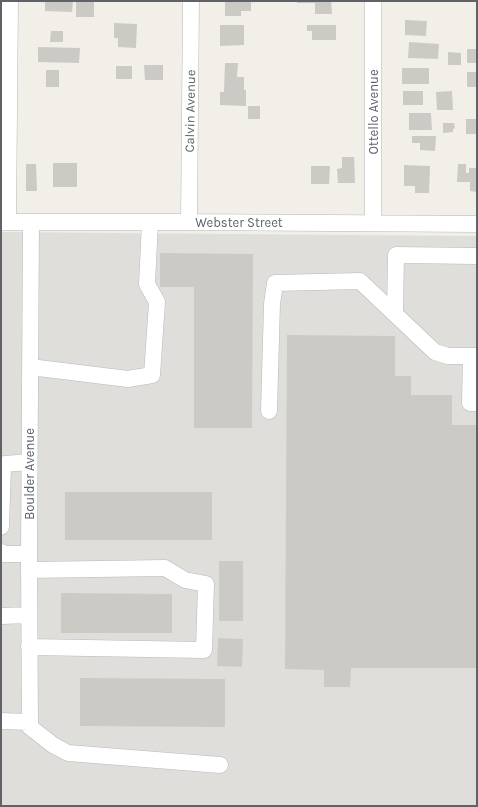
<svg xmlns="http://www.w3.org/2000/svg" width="478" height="807" viewBox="0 0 478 807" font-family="Karla,sans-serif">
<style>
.industrial{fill:#e0deda}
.building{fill:#cccac5}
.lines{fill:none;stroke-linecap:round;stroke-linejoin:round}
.minor-casing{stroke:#b5b8bc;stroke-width:17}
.minor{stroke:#fff;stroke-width:16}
.labels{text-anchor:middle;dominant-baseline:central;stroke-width:3.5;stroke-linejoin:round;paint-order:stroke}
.street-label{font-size:13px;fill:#5f6368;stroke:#fff}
</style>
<rect width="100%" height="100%" fill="#f1efe8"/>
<path class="industrial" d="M1,232l476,4v570h-476z"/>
<path class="building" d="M45,1h28l-1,11 -27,-1z
M76,1h18v16h-18z
M225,1h26v10h-10v5h-16z
M297,1h34l1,13h-17v-11h-18z
M405,20l22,1 -1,15 -21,-1z
M114,23l23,1 -1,24 -18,-1v-9h-4z
M220,25h24v20l-24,1z
M307,25h29v15h-24v-9h-5z
M51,31h12v11h-13z
M409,42l30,2 -1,15 -30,-1z
M38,47l42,1 -1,15 -41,-1z
M467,49h10v14h-10z
M448,52l13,1v12h-13z
M225,63h13l-1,14h7v13h2v16l-26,-1v-13h4z
M144,65h19v15h-18z
M116,66h16v13h-16z
M402,68h27v16h-27z
M46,70h13v17h-13z
M467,72h10v15h-10z
M403,91h20v14h-20z
M452,91l1,19h-16l-1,-18z
M248,106h12v13h-12z
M409,113h22l1,17h-23z
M466,119h11v15h-11z
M443,123h11l1,5 -2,1v3l-10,1z
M412,136h24l-1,15 -15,-1v-7h-8z
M342,157h12l1,26h-17l-1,-14 5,-1z
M53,163h24v24h-24z
M26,164h10l1,27h-11z
M458,164h8v9h3v-5h8v24l-7,-1v-9h-13z
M404,165l26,1 -1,27h-14v-7h-11z
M311,166h19l-1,18h-18z
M160,253l93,1 -1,174h-58v-141h-34z
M287,335l108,1v40h16v19h41v30h25v243h-126l-1,19h-26v-17l-39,-1z
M65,492h147v48h-147z
M219,561h24v60h-24z
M61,593l111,1v39h-111z
M218,638l25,1 -1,28 -25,-1z
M80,678l145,1v48l-145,-1z"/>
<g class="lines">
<defs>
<path id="minor" d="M373,1v222
M1,222h188l288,2
M8,222l2,-221
M31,222l-2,336 1,169 23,18 15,8 152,12
M189,222l2,-221
M395,314l1,-59 81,1
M471,356l-1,47h7
M30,367l98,12 24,-4 5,-73 -10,-18 3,-62
M269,411l3,-107 3,-21 85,-2 75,71 13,4h29
M1,527l2,-59 2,-4 24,-2
M1,552l3,2h25
M29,570l136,-2 20,12 21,4 -2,66 -175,-3
M1,616l28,-1
M1,721l28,1"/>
</defs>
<use href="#minor" class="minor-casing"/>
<use href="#minor" class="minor"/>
</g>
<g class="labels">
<g class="street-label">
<text transform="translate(190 111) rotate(-89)">Calvin Avenue</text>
<text transform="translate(373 112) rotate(-90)">Ottello Avenue</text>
<text x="239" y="222">Webster Street</text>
<text transform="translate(29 474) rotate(-90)">Boulder Avenue</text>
</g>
</g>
<rect width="478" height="807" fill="none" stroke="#5f6368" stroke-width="4"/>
</svg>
